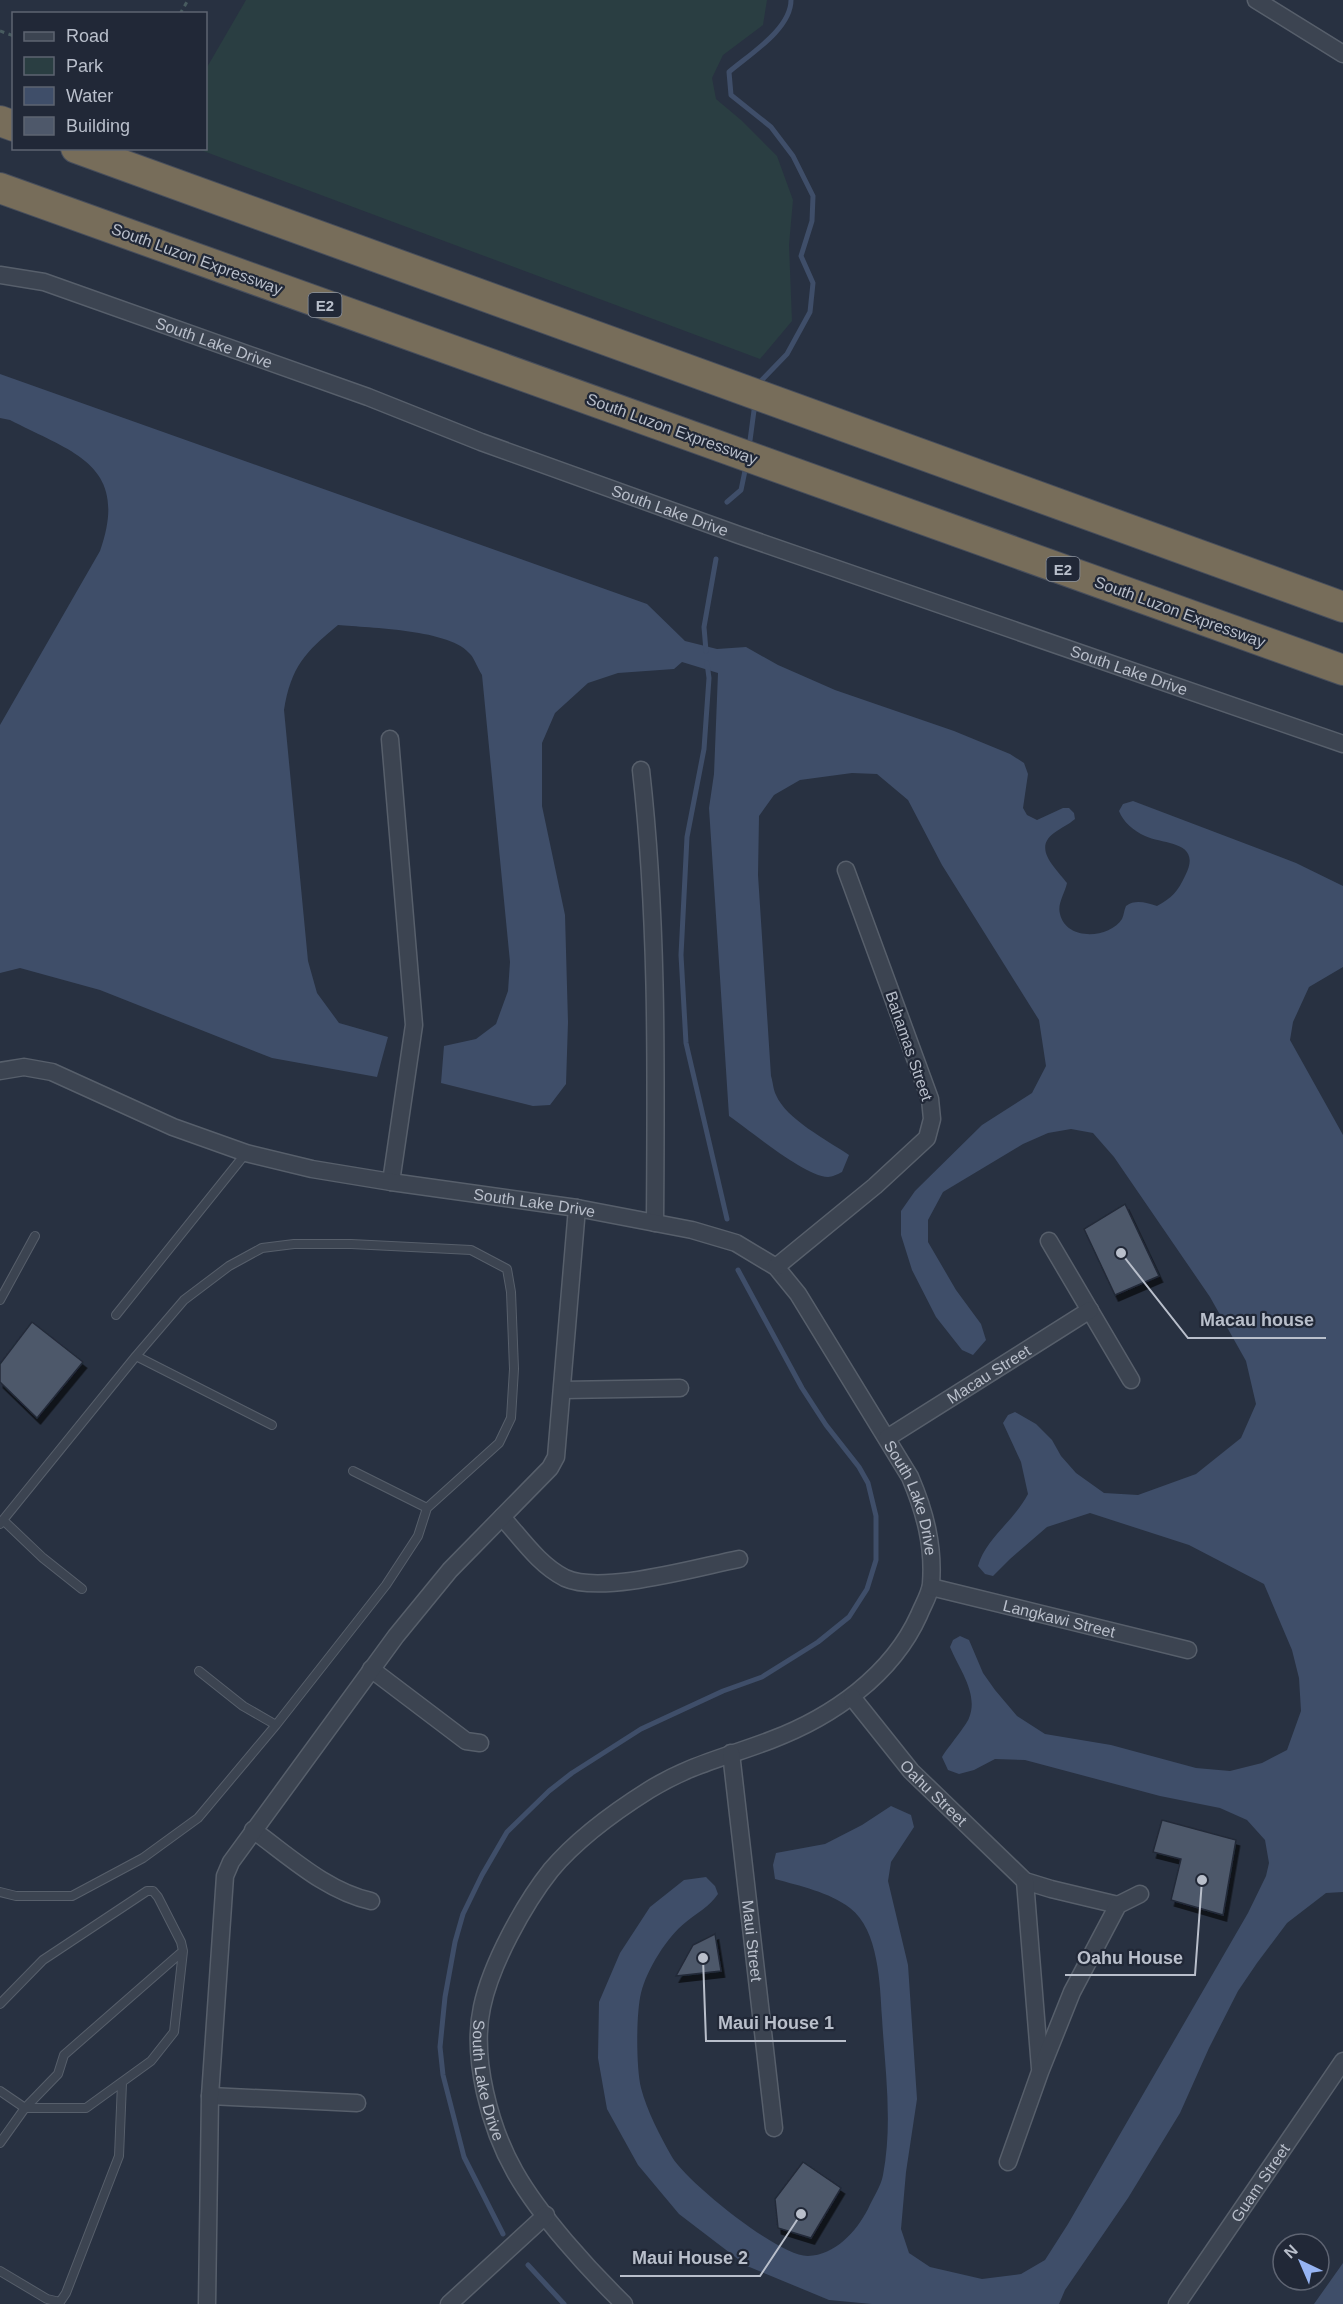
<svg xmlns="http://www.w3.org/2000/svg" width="1343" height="2304" viewBox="0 0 1343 2304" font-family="Arial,sans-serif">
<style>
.green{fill:#2a3e42}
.water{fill:#3f4e69}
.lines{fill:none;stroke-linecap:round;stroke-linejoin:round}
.stream{stroke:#3f4e69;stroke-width:5}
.building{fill:#4e586a;stroke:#232a39;stroke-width:1.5;filter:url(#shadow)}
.service-casing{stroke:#575f6b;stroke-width:10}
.minor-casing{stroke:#575f6b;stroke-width:19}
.motorway-casing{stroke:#474e5c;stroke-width:32}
.path{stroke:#485b5f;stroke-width:3;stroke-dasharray:4.5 4.5;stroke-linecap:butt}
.service{stroke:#3c4451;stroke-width:8}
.minor{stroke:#3c4451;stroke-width:16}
.motorway{stroke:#776d5a;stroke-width:30}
.labels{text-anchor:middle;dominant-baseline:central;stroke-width:4.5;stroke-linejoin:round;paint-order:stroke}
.shield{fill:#212837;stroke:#8b929f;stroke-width:1.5}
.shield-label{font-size:15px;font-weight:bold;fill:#b9bfcb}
.street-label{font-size:16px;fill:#b9bfcb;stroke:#212837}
.leader{fill:none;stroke:#b9bfcb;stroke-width:2}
.callout-dot{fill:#b9bfcb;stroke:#212837;stroke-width:2}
.callout-label{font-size:18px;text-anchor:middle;font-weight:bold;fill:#b9bfcb;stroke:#212837;stroke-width:4.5;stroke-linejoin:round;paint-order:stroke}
</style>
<defs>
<filter id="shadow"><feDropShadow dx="3.5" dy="6" stdDeviation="0" flood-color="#0009"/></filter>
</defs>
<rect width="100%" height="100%" fill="#283141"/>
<path class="green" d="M246,0h521l-4,25 -40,30 -11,23 4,21 25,21 36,36 16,44 -4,45 3,76 -32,38 -562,-210 8,-1v-79z"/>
<path class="water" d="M0,374l647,230 38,37 32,8 29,-2 32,18 57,25 119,41 56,23 14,9 4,11 -5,34 4,7 10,5 26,-12h6l5,5 1,6c-7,6 -13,8 -21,14 -22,16 3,36 13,50 -2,10 -10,21 -7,31 6,27 49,25 62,5 2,-4 2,-9 4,-13 10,-7 20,-3 31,0 15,-8 21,-15 28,-30 18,-35 -20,-31 -40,-40 -11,-5 -22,-14 -26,-25l4,-7 10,-3 163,62 47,23v81l-34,20 -16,35 -3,18 53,95v757l-17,1 -39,30 -30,40 -19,28 -29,57 -29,65 -52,85 -63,92 -6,14h-187l-43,-4 -82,-34 -68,-52 -41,-49 -31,-56 -9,-51 1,-56 21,-49 30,-46 34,-27 22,-3 9,9 3,8c-9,13 -20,18 -32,28 -19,15 -39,47 -45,71 -5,21 -5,74 0,95 6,23 19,48 31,69 15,25 107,100 136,99 27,-1 48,-24 60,-47 5,-11 13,-23 15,-34 10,-52 2,-105 -1,-157 -2,-33 -3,-88 -32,-110 -21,-16 -50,-22 -75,-29l-2,-14 3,-12 49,-9 37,-19 29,-19 20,9 3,12 -23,35 -3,19 20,84 9,134 -11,73 -5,57 8,24 21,14 52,12 39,-5 24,-14 23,-36 180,-311 18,-37 3,-13 -4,-23 -18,-20 -27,-12 -60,-12 -135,-36 -30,-1 -21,11 -15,4 -11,-4 -6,-13c6,-10 24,-31 27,-39 10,-24 -10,-49 -19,-71l3,-7 7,-4 9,4 14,33 12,17 22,26 28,18 66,11 85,23 34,3 32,-8 25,-13 14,-39 -2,-33 -7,-28 -28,-66 -75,-39 -99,-32 -43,14 -37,32 -17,17 -8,-2 -7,-8c8,-28 36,-45 50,-72l-7,-32 -18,-39 5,-8 7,-3 21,12 16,16 9,16 15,17 28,20 34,2 58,-21 45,-36 15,-34 -10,-43 -36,-64 -96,-140 -21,-24 -22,-4 -23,4 -25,11 -80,48 -15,28v22l28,48 25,34 5,16 -13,15 -11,-5 -26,-33 -24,-47 -11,-35v-24l14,-20 67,-66 50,-32 14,-27 -7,-46 -97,-155 -34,-65 -31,-26 -25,-1 -52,7 -26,15 -15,21 -1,59 13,201c2,6 2,13 5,19 10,24 51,45 73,60l-7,17c-4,2 -10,5 -14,5 -24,-1 -77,-46 -99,-61l-20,-308 5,-34 4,-101 -36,-11 -8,7 -56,4 -30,10 -33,30 -13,30v63l23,109 3,107 -2,62 -16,21 -17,1 -92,-23 3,-37 32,-7 20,-15 12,-33 2,-29 -28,-287c-4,-6 -7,-15 -11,-20 -19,-26 -102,-27 -133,-30 -33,27 -47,42 -54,85l24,251 9,32 22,30 49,14 -11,40 -105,-19 -172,-68 -80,-22 -20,5v-248l100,-174c30,-86 -26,-98 -90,-131l-10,-2z
M1343,2263v41h-29z"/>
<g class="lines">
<path class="stream" d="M757,385l30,-31 23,-42 3,-29 -12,-27 11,-35 1,-25 -20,-40 -22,-29 -40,-32 -2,-23c21,-18 62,-43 62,-72
M749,448l6,-45
M727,502l14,-12 5,-24
M706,651l-2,-24 12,-68
M707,663l2,15 -5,71 -17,88 -6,118 5,88 41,176
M503,2234l-39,-77 -21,-82 -3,-28 5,-50 10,-55 8,-28 19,-39 25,-43 42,-41 23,-18 69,-44 82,-38 39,-14 56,-35 31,-25 18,-28 9,-29v-44l-8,-33 -9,-16 -33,-42 -24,-37 -64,-118
M528,2265l36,39"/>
</g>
<path class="building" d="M1125,1204l34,72 -44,19 -31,-66z
M32,1322l51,40 -46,56 -37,-36v-18z
M1162,1820l74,20 -13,75 -52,-15 10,-41 -28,-7z
M715,1934l6,37 -45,5 17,-31z
M803,2162l38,26 -30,50 -33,-10 -3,-29z"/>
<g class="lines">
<defs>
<path id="service" d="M0,1300l35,-64
M116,1315l130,-162
M353,1471l74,37
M3,1520l133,-164 136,69
M0,1524l3,-4 40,38 39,31
M199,1671l44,35 33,19
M0,1892l16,4h56l71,-38 55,-40 78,-93 110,-140 32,-49 9,-28 72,-65 12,-25 3,-49 -3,-77 -4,-23 -36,-19 -120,-6h-57l-32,4 -33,18 -45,34 -48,56
M0,2004l43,-44 104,-69h6l5,6 23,45 2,9 -9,81 -23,29 -65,47h-61l-25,-17
M0,2143l25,-35 33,-34 6,-19 119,-104
M0,2271l47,28 13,3 6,-9 53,-137 3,-73"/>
<g id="minor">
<path d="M1256,0l87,54"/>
<path id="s1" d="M0,275l44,7 324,115 113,45 258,93 604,209"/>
<path d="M390,739l24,286 -23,157"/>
<path d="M641,770c17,150 15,302 14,453"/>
<path id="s2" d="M0,1071l24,-4 28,5 121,55 73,26 66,16 79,13 186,26 115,22 44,13 40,24 22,27 112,183c15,35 24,69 21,107 -1,10 -8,21 -12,31 -27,60 -87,102 -148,125 -44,17 -80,24 -122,50 -35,22 -71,48 -98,80 -27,34 -60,94 -69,137 -11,51 8,121 33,165 25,44 73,97 109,132"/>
<path d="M1049,1241l82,139"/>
<path d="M776,1267l99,-81 52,-48 5,-19 -2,-20 -84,-229"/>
<path d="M563,1390l117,-2"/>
<path id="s3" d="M887,1438l203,-128"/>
<path d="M502,1517c19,21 37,48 63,61 37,17 133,-11 174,-19"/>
<path id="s4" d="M931,1587l257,63"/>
<path d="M371,1669l95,72 14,2"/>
<path id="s5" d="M852,1697l59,74 114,110 26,8 67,16"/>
<path id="s6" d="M731,1753l43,375"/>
<path d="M253,1830c36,26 73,61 118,71"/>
<path d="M1025,1881l15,187"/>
<path d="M210,2096l147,7"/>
<path d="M1008,2162l32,-90 32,-80 46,-87 22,-11"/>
<path d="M207,2304l3,-208 15,-220 6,-14 165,-226 54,-66 100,-102 6,-11 21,-249"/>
<path d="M449,2304l97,-89"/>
<path id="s7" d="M1177,2304l166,-243"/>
</g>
<path id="motorway" d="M0,121l14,5
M76,148l1267,459
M0,188l1343,482"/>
</defs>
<use href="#service" class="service-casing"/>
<use href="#minor" class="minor-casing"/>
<use href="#motorway" class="motorway-casing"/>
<path class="path" d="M180,14l8,-14
M0,31l14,5"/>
<use href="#service" class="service"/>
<use href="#minor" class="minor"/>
<use href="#motorway" class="motorway"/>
</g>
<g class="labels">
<g class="shield">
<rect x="308.5" y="293" width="33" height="24" rx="4.5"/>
<rect x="1046.5" y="557" width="33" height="24" rx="4.5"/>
</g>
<g class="shield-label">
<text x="325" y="305">E2</text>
<text x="1063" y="569">E2</text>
</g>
<g class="street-label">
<text transform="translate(197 259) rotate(20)">South Luzon Expressway</text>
<text stroke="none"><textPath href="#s1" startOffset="225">South Lake Drive</textPath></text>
<text transform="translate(672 429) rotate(20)">South Luzon Expressway</text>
<text stroke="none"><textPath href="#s1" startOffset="711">South Lake Drive</textPath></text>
<text transform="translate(1180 612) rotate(20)">South Luzon Expressway</text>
<text stroke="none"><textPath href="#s1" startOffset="1197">South Lake Drive</textPath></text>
<text transform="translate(909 1046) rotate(71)">Bahamas Street</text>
<text stroke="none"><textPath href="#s2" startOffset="556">South Lake Drive</textPath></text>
<text stroke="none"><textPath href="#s3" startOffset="120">Macau Street</textPath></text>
<text stroke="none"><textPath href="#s2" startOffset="1078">South Lake Drive</textPath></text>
<text stroke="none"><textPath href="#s4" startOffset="132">Langkawi Street</textPath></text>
<text stroke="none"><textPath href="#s5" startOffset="126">Oahu Street</textPath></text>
<text stroke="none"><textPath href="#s6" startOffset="189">Maui Street</textPath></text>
<text stroke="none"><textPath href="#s2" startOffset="1888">South Lake Drive</textPath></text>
<text stroke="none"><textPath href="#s7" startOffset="147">Guam Street</textPath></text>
</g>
</g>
<path class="leader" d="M1121 1253L1188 1338H1326M1202 1880L1195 1975H1065M703 1958L706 2041H846M801 2214L760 2276H620"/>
<g class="callout-dot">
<circle cx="1121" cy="1253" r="6"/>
<circle cx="1202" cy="1880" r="6"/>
<circle cx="703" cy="1958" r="6"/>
<circle cx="801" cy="2214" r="6"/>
</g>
<g class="callout-label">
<text x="1257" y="1326">Macau house</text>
<text x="1130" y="1964">Oahu House</text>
<text x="776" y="2029">Maui House 1</text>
<text x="690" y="2264">Maui House 2</text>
</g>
<rect x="12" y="12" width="195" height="138" fill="#212837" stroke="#5e6472" stroke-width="1.5"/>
<rect x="24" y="32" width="30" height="9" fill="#3c4451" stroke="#5e6472" stroke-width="1.5"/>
<text x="66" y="42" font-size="18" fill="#b9bfcb">Road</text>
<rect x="24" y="57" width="30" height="18" fill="#2a3e42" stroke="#5e6472" stroke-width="1.5"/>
<text x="66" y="72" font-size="18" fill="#b9bfcb">Park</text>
<rect x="24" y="87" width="30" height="18" fill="#3f4e69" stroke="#5e6472" stroke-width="1.5"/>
<text x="66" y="102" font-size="18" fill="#b9bfcb">Water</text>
<rect x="24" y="117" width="30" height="18" fill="#4e586a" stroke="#5e6472" stroke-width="1.5"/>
<text x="66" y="132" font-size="18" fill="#b9bfcb">Building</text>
<g transform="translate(1301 2262) rotate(316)"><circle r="28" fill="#212837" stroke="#5e6472" stroke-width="1.5"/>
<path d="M0-4.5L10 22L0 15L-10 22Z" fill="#96b4f3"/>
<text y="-9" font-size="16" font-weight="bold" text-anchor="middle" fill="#b9bfcb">N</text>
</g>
</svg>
